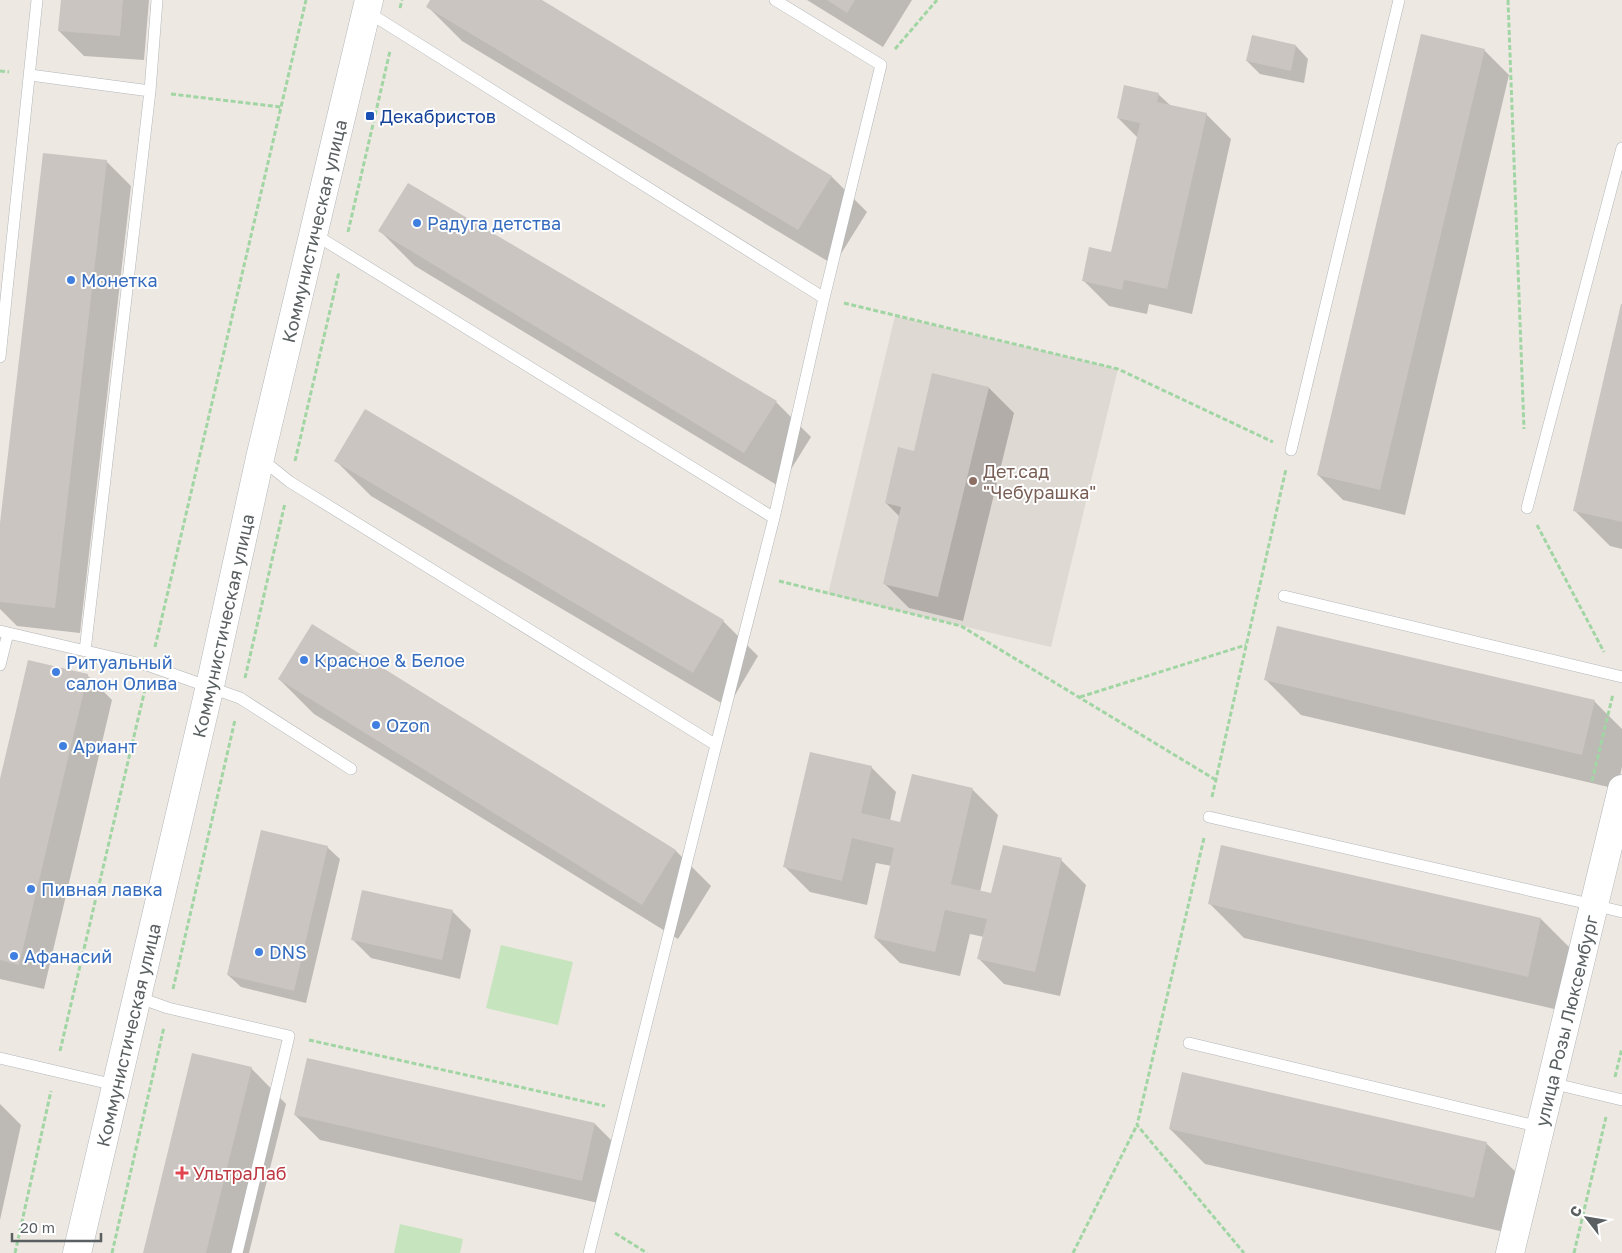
<svg xmlns="http://www.w3.org/2000/svg" width="1622" height="1253" viewBox="0 0 1622 1253" font-family="'Golos Text',sans-serif">
<style>
.education{fill:#dfd9d3}
.green{fill:#c6e4be}
.shadow{fill:#0003}
.building{fill:#cac5c1}
.lines{fill:none;stroke-linecap:round;stroke-linejoin:round}
.service-casing{stroke:#b2b6b9;stroke-width:12}
.tertiary-casing{stroke:#b2b6b9;stroke-width:29}
.path{stroke:#a1d6a4;stroke-width:3;stroke-dasharray:5 2.5;stroke-linecap:butt}
.service{stroke:#fff;stroke-width:11}
.tertiary{stroke:#fff;stroke-width:28}
.transit-dot{fill:#1a4fb4;stroke:#fff;stroke-width:2}
.shop-dot{fill:#3f7fe0;stroke:#fff;stroke-width:2}
.education-dot{fill:#8d6e63;stroke:#fff;stroke-width:2}
.health-dot{fill:#e0444e;stroke:#fff;stroke-width:2}
.labels{text-anchor:middle;dominant-baseline:central;stroke-width:4;stroke-linejoin:round;paint-order:stroke}
.transit-label{font-size:18px;fill:#164399;stroke:#fff;text-anchor:start}
.shop-label{font-size:18px;fill:#366cbe;stroke:#fff;text-anchor:start}
.street-label{font-size:18px;fill:#5a6062;stroke:#fff}
.education-label{font-size:18px;fill:#785e54;stroke:#fff;text-anchor:start}
.health-label{font-size:18px;fill:#be3a42;stroke:#fff;text-anchor:start}
</style>
<rect width="100%" height="100%" fill="#ede8e2"/>
<path class="education" d="M895,316l223,53 -67,278 -223,-53z"/>
<path class="green" d="M501,945l72,17 -15,63 -72,-17z
M400,1224l63,15 -3,14h-66z"/>
<path class="shadow" d="M62,0h87l-5,60 -60,-4 -25,-25z
M431,0h108l293,177 35,35 -33,53 -372,-224 -35,-35z
M807,0h105l-29,47z
M1296,46l12,13 -4,24 -44,-9 -13,-13z
M1484,50l25,25 -104,440 -62,-15 -25,-25z
M1158,94l13,12 35,8 25,25 -39,175 -43,-10 -2,10 -38,-8 -25,-25 28,-27 26,-116 -20,-20z
M106,161l25,25 -51,447 -63,-7 -17,-17v-75z
M380,231l396,171 35,35 -31,50 -365,-221z
M1622,306v243l-12,-3 -35,-35z
M933,375l56,13 25,25 -51,208 -54,-13 -25,-25 16,-66 -14,-14 29,-50z
M336,461l387,160 35,35 -30,51 -357,-211z
M312,625l364,226 35,35 -33,53 -364,-225 -35,-35z
M87,675l25,25 -68,289 -44,-10v-195z
M1266,680l328,21 28,28v38l-5,22 -316,-74z
M871,767l25,25 -6,29 11,3 12,-48 60,14 25,25 -18,77 12,3 69,-35 25,25 -26,111 -56,-12 -25,-25 5,-22 -14,-3 -10,42 -60,-13 -25,-25 17,-72 -16,-3 -9,42 -57,-13 -25,-25z
M327,847l13,12 -34,144 -65,-16 -13,-12z
M1209,903l332,16 35,35 -13,57 -319,-73z
M452,911l19,19 -11,49 -89,-21 -19,-19z
M251,1068l35,36 -37,149h-105z
M0,1104l21,21 -21,95z
M295,1115l300,9 25,25 -13,56 -287,-65z
M1170,1129l316,14 36,35 -13,55 -304,-69z"/>
<path class="building" d="M61,0h62l-3,36 -62,-5z
M430,0h112l290,176 -34,54 -372,-223z
M827,0h28l-8,13z
M1421,34l64,15 -105,441 -63,-15z
M1252,35l44,10 -5,26 -45,-10z
M1124,85l35,8 -2,9 50,11 -40,176 -43,-9 -2,10 -40,-9 7,-34 22,5 29,-129 -23,-5z
M43,153l64,7 -52,448 -55,-6v-79z
M408,183l369,218 -33,52 -366,-222z
M1621,304h1v218l-49,-11z
M932,373l57,14 -51,210 -55,-13 18,-77 -16,-4 13,-56 16,4z
M365,409l359,211 -31,53 -359,-212z
M312,624l364,226 -34,55 -364,-226z
M1277,626l318,74 -13,55 -318,-75z
M28,660l60,14 -69,291 -19,-5v-181z
M810,752l62,14 -11,47 39,9 12,-48 61,14 -22,96 40,9 12,-48 59,13 -27,114 -58,-13 10,-40 -42,-9 -10,42 -61,-14 20,-90 -42,-10 -10,43 -59,-14z
M261,830l67,16 -34,145 -67,-16z
M1221,845l320,73 -13,59 -320,-73z
M362,890l91,20 -11,50 -91,-20z
M192,1053l60,14 -46,186h-63z
M307,1058l288,65 -13,58 -288,-66z
M1182,1072l305,70 -13,56 -305,-69z"/>
<g class="lines">
<defs>
<path id="service" d="M366,11l458,287
M30,75l120,16 7,-91
M314,234l460,284 50,-220 57,-233 -106,-65
M0,357l37,-357
M1291,450l108,-450
M260,458l30,24 426,263 58,-227
M1527,508l95,-360
M1284,596l338,81
M0,631l150,35 90,32 111,71
M85,651l65,-560
M0,665l8,-32
M1209,817l385,88 28,7
M137,997l31,11 121,28 -52,217
M1189,1043l351,84
M0,1058l115,27
M1551,1083l71,17
M589,1253l127,-508"/>
<g id="tertiary">
<path id="s1" d="M77,1253l133,-567 50,-228 109,-458"/>
<path id="s2" d="M1510,1253l112,-464"/>
</g>
</defs>
<use href="#service" class="service-casing"/>
<use href="#tertiary" class="tertiary-casing"/>
<path class="path" d="M1508,0l16,429
M400,8l2,-8
M895,49l42,-49
M0,71l9,1
M171,94l110,13
M348,232l42,-181
M844,303l274,66 155,73
M295,461l44,-189
M1537,525l67,127
M779,581l182,45 255,154
M155,647l151,-647
M245,678l40,-175
M1080,697l166,-52
M1592,781l21,-87
M1212,797l74,-328
M1204,838l-67,287 107,128
M173,989l62,-269
M309,1040l296,66
M60,1051l86,-366
M1615,1077l7,-29
M615,1233l32,20
M15,1253l36,-162
M112,1253l52,-226
M1073,1253l64,-128
M1574,1253l32,-136"/>
<use href="#service" class="service"/>
<use href="#tertiary" class="tertiary"/>
</g>
<rect class="transit-dot" x="365" y="111" width="10" height="10" rx="2.5"/>
<g class="shop-dot">
<circle cx="417" cy="223" r="5"/>
<circle cx="71" cy="280" r="5"/>
<circle cx="304" cy="660" r="5"/>
<circle cx="56" cy="672" r="5"/>
<circle cx="376" cy="725" r="5"/>
<circle cx="63" cy="746" r="5"/>
<circle cx="31" cy="889" r="5"/>
<circle cx="259" cy="952" r="5"/>
<circle cx="14" cy="956" r="5"/>
</g>
<circle class="education-dot" cx="973" cy="481" r="5"/>
<path class="health-dot" d="M179.5 1165.5h5v5h5v5h-5v5h-5v-5h-5v-5h5z"/>
<g class="labels">
<g class="transit-label">
<text x="380" y="116">Декабристов</text>
</g>
<g class="shop-label">
<text x="427" y="223">Радуга детства</text>
<text x="81" y="280">Монетка</text>
<text x="314" y="660">Красное &amp; Белое</text>
<text x="66" y="662">Ритуальный<tspan x="66" dy="21">салон Олива</tspan></text>
<text x="386" y="725">Ozon</text>
<text x="73" y="746">Ариант</text>
<text x="41" y="889">Пивная лавка</text>
<text x="269" y="952">DNS</text>
<text x="24" y="956">Афанасий</text>
</g>
<g class="street-label">
<text stroke="none"><textPath href="#s1" startOffset="1049">Коммунистическая улица</textPath></text>
<text stroke="none"><textPath href="#s1" startOffset="644">Коммунистическая улица</textPath></text>
<text stroke="none"><textPath href="#s2" startOffset="239">улица Розы Люксембург</textPath></text>
<text stroke="none"><textPath href="#s1" startOffset="224">Коммунистическая улица</textPath></text>
</g>
<g class="education-label">
<text x="983" y="471">Дет.сад<tspan x="983" dy="21">"Чебурашка"</tspan></text>
</g>
<g class="health-label">
<text x="193" y="1173">УльтраЛаб</text>
</g>
</g>
<g transform="translate(1587 1218) rotate(301)" stroke="#ffffff" stroke-width="4" paint-order="stroke">
<path d="M0-4L9 19L0 12L-9 19Z" fill="#5a6062"/>
<text y="-8" font-size="14" font-weight="bold" text-anchor="middle" fill="#5a6062">С</text>
</g>
<path d="M12 1233v8h89v-8" fill="none" stroke="#5a6062" stroke-width="2.5"/>
<text x="20" y="1233" font-size="15" fill="#5a6062" stroke="#ffffff" stroke-width="4" paint-order="stroke">20 m</text>
</svg>
